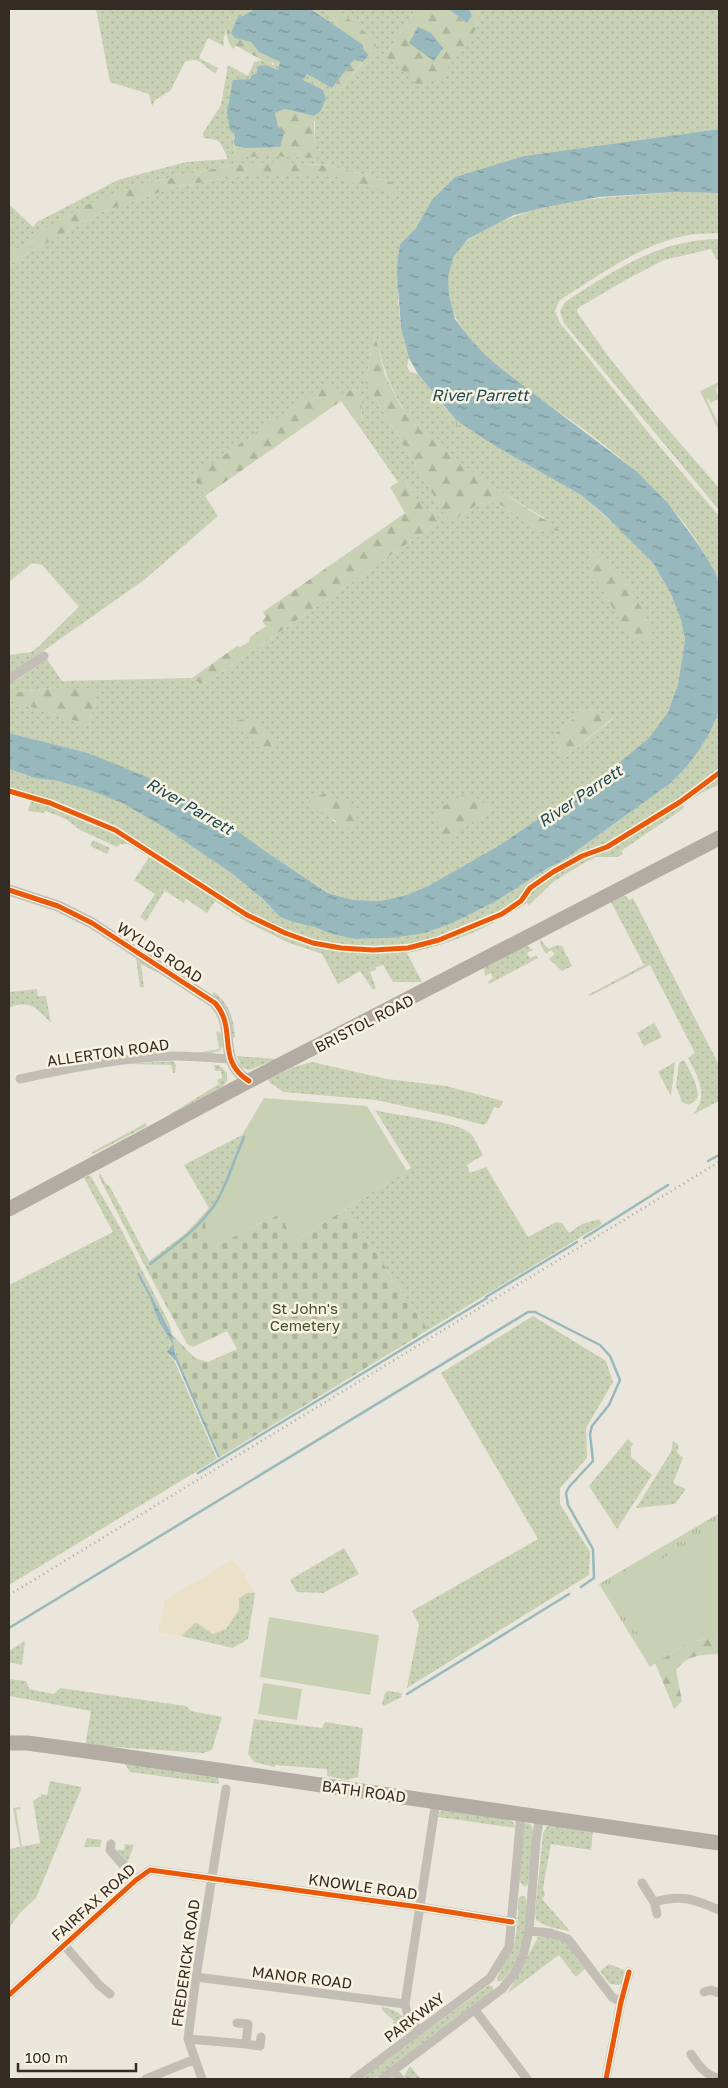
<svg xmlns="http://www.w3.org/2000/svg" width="728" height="2088" viewBox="0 0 728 2088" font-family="'Golos Text',sans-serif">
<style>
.grass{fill:url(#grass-dots);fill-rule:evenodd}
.forest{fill:url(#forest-firs)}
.wetland{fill:url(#wetland-marsh)}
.cemetery{fill:url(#cemetery-stones)}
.park{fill:url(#park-tufts)}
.garden{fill:#c8d1b4}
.plaza{fill:#ebe1c9}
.water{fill:url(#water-ripples)}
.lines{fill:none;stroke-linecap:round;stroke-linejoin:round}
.stream{stroke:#97b8bc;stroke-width:2.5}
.minor{stroke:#c3beb5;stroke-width:9}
.tertiary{stroke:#c3beb5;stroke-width:11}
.primary{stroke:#b2aca4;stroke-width:15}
.rail{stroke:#aba69f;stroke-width:2.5;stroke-dasharray:1 4;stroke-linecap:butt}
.cycleway-casing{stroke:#f9f2e1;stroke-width:8}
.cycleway{stroke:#e8590c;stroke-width:5}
.labels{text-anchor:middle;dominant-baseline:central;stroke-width:5;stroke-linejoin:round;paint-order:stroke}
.street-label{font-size:15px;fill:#332b24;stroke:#f9f2e1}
.park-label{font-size:15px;fill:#3c5227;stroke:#f9f2e1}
.water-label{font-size:16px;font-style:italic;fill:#194956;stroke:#f9f2e1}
</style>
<defs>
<pattern id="grass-dots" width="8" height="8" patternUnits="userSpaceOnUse" patternTransform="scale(1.25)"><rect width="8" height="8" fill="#c8d1b4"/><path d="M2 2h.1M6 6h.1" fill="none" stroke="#acb49b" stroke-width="1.8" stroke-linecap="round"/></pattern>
<pattern id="forest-firs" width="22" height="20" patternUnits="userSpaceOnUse" patternTransform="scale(1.25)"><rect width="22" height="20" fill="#c8d1b4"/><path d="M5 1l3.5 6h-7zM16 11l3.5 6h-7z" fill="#acb49b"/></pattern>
<pattern id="wetland-marsh" width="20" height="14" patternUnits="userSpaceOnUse" patternTransform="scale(1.25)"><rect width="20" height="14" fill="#c8d1b4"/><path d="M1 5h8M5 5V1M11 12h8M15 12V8" fill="none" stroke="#acb49b"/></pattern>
<pattern id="cemetery-stones" width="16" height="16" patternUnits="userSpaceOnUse" patternTransform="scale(1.25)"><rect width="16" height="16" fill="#c8d1b4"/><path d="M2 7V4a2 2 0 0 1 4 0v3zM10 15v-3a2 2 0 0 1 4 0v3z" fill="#acb49b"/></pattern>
<pattern id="park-tufts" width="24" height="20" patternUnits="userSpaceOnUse" patternTransform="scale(1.25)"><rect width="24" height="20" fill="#c8d1b4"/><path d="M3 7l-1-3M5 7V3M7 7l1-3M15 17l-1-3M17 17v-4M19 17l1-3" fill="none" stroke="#acb49b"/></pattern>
<pattern id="water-ripples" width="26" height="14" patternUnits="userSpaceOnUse" patternTransform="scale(1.25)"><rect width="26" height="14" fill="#97b8bc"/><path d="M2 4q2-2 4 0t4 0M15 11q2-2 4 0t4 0" fill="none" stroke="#7c9699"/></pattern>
</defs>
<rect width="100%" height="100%" fill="#ebe6db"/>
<path class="grass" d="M96,9h142c-6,8 -17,27 -14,37l-16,-8 -9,20 19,10 -2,5c-14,-5 -13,-18 -31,-11l-15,29 -15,9 -3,6 -3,-12 -39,-12z
M312,9h11l14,12 -1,6z
M336,9h80l-31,46 91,-26 3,-20h240v120l-195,27 -69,21 -24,24 -15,27 -16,16 -2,12v44l3,28 8,30 -2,9 3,5 8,2 27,33v9l10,6 1,7 4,4 7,-6 28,19 86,49 51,45 21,23 18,31 10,26 4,20 -7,44 -10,28 -19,26 -39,32 -110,75 -70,40 -23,10 -26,6 -28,-1 -24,-7 -61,-40 -57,-41 -123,-59 -79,-20v-33l79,25 8,-23v-13l-42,-1 -45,5 1,-11 8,-3 29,-20 15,22 130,-3 11,7 237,-164 -13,-8 -21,-30 -8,-1 -37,-53 1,-30 -7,-10 -13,4 -149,84 25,39 -74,64 -135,95v-20l22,-3 7,-5 41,-40 -37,-42 -10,-2 -23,19v-318l93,-52 73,-25 70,-12h78l70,18 -2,-11 -60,-16 -18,-2 -73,-1 -83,18 -46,15 -102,58v-50l24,23 4,-5 81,-42 68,-18 42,-3 -7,-15 -4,-4 -13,-2 -1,-5 18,-28 7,-40 20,11 6,-14 8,-2 10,3v2h2v-3h6l-2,8 -12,-5 -16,14 -17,2 -3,49 4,3 1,6 -2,2 3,17 78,-10 1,-26 -2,-2 1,-4 6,-4 3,-22 -16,-7 -4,-4 4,-5 32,17 33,-39 2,-13zM374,332c10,37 18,66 43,95l59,49 68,42 -6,11 -42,-27 -18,2 -23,16 -18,-14 2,-2 -73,-121zM589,549l42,40 -17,19 -10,-16zM586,708l28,10 -54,43 -4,-28zM311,805l44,18 -20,-1 -14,-12z
M676,192l43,1v40c-11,1 -24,0 -35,3 -43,9 -81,37 -118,60l-7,5 -4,10 5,12 101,125 58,68v70c-25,-73 -99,-132 -161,-175 -25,-18 -54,-35 -75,-57 -20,-22 -44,-52 -33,-84 1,-4 2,-10 4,-14 7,-13 19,-20 31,-26 59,-33 126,-32 191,-38z
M719,239v20l-2,1 -6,-11 -47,11 -35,18 -51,30 -1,4 31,44 46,57 65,75v22l-122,-147 -33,-40 -4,-12 5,-9c47,-31 96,-63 154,-63z
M719,710v75c-14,5 -24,11 -36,20l1,3 -63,43 2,3 -5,3h-22l-12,6 -31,19 -24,23 -2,-2c-39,25 -74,41 -120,50l15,29h-29l-10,-17 -7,2v3l-6,2 6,16 -3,2 -13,-19 -22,13 -16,-30 -35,-12 -40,-20 -32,-21 -8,12 -21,-14 -2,4 -20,-13v2l-18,29 -6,-4 15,-23 -21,-14 15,-23 -21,-13h-8l-3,3 -37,-17 -14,-11 -20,-8 -2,2 -16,-2 3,-10 -22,-7v-25l26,9 23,3 31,9 33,13 21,10 40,26 51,36 29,24 17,18 13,5 21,5 18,7 23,5 36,-1 128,-52 27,-17 18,-9 104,-75c23,-20 41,-46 51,-75z
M93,840l17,8 -3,6 -17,-8z
M623,896h3l3,4 4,-2 86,167v36l-27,14c18,-19 6,-38 -4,-57l7,-5 -45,-88 -60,31 -2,-1 56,-30 -33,-63z
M540,939l8,10 9,-4 5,1 10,20 -10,5 -13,-12 6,-5 -4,-4 -5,4 -6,-10z
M526,945l7,5 -6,3 3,5 6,-3 2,3 -49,26 -1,-2 5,-4 -2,-5 -6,3 -1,-8z
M136,958l21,13 -1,1 -15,-8 3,23h-4z
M37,989l1,7h8l5,27c-13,-13 -21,-25 -42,-15v-16z
M213,991c17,13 20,26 22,46l-1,1 -2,-2 -5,-25 -13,-15z
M654,1023l8,14 -18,9 -7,-13z
M237,1056l40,3 -28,11 -8,-3z
M684,1060l11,21 3,14 -2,5 -7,5 -7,-3 -6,-16 3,-23z
M173,1061l3,4 -1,8h-2l-2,-8 -44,-1z
M312,1062l75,17 59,7 57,15 -3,7 -6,-1 -6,14 -4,4 -35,-9 -73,-16 -92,-8 -15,-10v-3l25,-12z
M675,1062l-4,34 -13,-24z
M214,1065h5l8,8v8l-4,5 -72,40 68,-42 -2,-4 5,-2 -1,-7h-6z
M375,1110c21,6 84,11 96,24 5,6 8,15 12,21l-16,10 3,8 16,-6 42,70 28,-15 6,1 7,10 13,-9 17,-5 3,5 -174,106 -82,-121 65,-41z
M145,1123l2,3 -54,28 -1,-2 47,-25z
M242,1135l2,2c-9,21 -15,44 -27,64 -17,27 -42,44 -67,62l3,5 -5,4 -49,-95 1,-4 6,11 3,1 40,76 37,-28 23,-25 -25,-43z
M90,1175l31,54 49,96 2,10 -33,-63 -2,4 12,20 10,26 14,22 -5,10 6,6 43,99 -208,126v-300l104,-53 -29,-54z
M533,1316l73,45 7,21 -27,46 1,30 -27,30v16l30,48 -1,23 -182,113 12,-63 -7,-14 126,-72 -97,-166z
M628,1439l5,5 -2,3v10l21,18 -35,54 -28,-43z
M673,1441l6,4 -2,7 6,6 -10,25 13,6 -11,15 -39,4 35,-56z
M344,1548l15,26 -36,19 -26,-1 -7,-12z
M247,1593h8l-7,46 -15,9 -52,-12 15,-14 17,12 26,-36z
M25,1641l-3,24 -13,-3v-11z
M9,1679l17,2 3,8 25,5 6,-6 126,18 5,5 31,6 -10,33 -9,3 -88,-6h-30l6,-36 -82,-15z
M388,1691l14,2 -1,4 -17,9 -2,-2 3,-11z
M254,1719l68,9 3,-6 38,6 -5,49 -11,3 -20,-4v-7l-52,-4v2l-21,-5 -6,-8z
M121,1763l97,14 1,7 -89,-12 -5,-8z
M50,1781l32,6 -46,111 -16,15 -11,15v-79l31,-6 -7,-42 8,-5v-2l6,1z
M445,1809l60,7 8,6 3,6 -78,-11 2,-6z
M525,1823l6,1 2,5 -5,55 -3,3 -6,-6 4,-53z
M550,1824l43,6 -2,20 -40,-6 -8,44 2,7 -3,4 28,32c-13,-2 -23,-4 -34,-11l-1,-7 8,-79 2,-5z
M87,1838l15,2 -2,7h-16z
M125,1844l9,1 -8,21 -10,-14 2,-2h6z
M521,1896h4c6,16 -2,54 -11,69 -3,6 -8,11 -12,16h-5c1,-13 12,-23 16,-35 5,-15 5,-31 5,-47z
M551,1935l13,5 25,25 -13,12 -17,-22 -51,38 30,-56z
M609,1964l15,6 -2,13 -3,2 -9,-1 -10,-13z
M489,1985l4,2v6l-119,86h-11l2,-3z
M382,2007c12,2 21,6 25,17l-3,8 -4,5 -7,-12 1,-4 -12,-11z
M410,2066l11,13h-15l-2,-3z"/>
<path class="forest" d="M238,9h14v2l-15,8 -1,19 15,4 8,10 21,10 -8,1 -10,-3 -26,-14 -3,3c-12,-16 -5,-26 5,-40z
M323,9h13l38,30 2,8 -3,6 -4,2 -7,-6 1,-4 -27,-18 1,-6z
M416,9h32l19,14 5,-7 -3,-7h10l-3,20 -37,51h-10l-9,8 -35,-33z
M354,60l9,2 -24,29 -7,-3z
M285,109l29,7v31l5,5 -1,6 -53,-2 -29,2 -2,-15 1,2 43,-19 -3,-13z
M283,162l48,4 60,16 3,5 -1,7 -70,-19h-78l-70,12 -73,25 -93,52v-10l25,-14v-5l50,-29 27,-11 46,-14 83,-18z
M374,331l11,44 15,30 17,22 60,49 85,55 -24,-2 -42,-27 -18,2 -23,16 -8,-2 -10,-12 2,-2 -73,-121z
M329,381l13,12 13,-4 7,10 -1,30 -20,-28 -136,95 -12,-19z
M398,482l8,1 21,29 5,-3 8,12 -237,164 -11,-7 45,-32 4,1 8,-5 1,-5 16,-11 -4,-5 4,-4 -3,-5 142,-99 -15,-26z
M589,549l42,40 15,28 9,23 -26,-3 -25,-45 -15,-18z
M54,688h42v14l-8,23 -79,-25v-7z
M586,708l28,9 -54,44 -4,-28z
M249,718l26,23 -6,15 -38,-34z
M325,793l34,16 -4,14 -4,7c-9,-5 -38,-22 -43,-30z
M467,793l27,16 -50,31 -9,-29z
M712,1638l7,2v14c-19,1 -30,0 -43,16l6,31 -8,8 -19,-46 35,-21z"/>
<path class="wetland" d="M445,407l11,13 11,7 -7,6 -4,-4 -1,-7 -10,-6z"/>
<path class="cemetery" d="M346,1209l82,121 -208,127 -42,-96 -5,-17 -1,-9 23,23 13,4 29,-13 -10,-18 -34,16 -6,-3 -39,-72 5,-4 -3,-4 33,-25 22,-21 8,29 67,-33 14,27z"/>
<path class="park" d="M718,1514l1,126c-25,-6 -49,14 -69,27l-51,-83z"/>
<path class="garden" d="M719,382l-3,8 3,9 -9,4 -1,-4 -2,1 12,25v6l-19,-40z
M216,1031l5,2 2,12 -3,6 -13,3 -11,-1 23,-4z
M264,1098l103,8 40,65 -113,70 -14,-27 -67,33 -7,-12 -1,-17 15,-24 24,-57 -2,-2z
M719,1525v99l-64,39 -44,-74z
M269,1617l110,18 -9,60 -110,-18z
M263,1683l39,6 -5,31 -39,-6z
M20,1807l1,2 -5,1 6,36h-2l-7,-38z"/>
<path class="plaza" d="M232,1560l10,10 13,23h-8l-8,5v12l-13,19 -13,5 -17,-12 -15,14 -23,-4 7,-32z"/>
<path class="water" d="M252,9h59l52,36v4l6,6 -6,7 -9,-2 -22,28 -25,-14 -4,6 20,10 3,9 -6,13 -6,4 -29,-7 -10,4 3,13 6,7 -4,14 -35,1 -10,-3 -2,-4 2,-2 -1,-6 -4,-3 -3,-18 6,-32 17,-1 2,-4 5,-2 1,-7 8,-1 12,5 2,-8 -21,-10 -8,-10 -16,-4 -4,-5 6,-14 15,-8z
M448,9h21l3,7 -5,7z
M418,27l13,6 12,15 -9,13 -25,-18z
M719,129v64l-43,-1 -77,5 -53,10 -32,8 -46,24 -14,17 -6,21 1,19 6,23 13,17 17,19 19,16 132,100 32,32 32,44 15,25 4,14v124c-9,28 -28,55 -51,75l-104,75 -18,9 -50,32 -42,21 -29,11 -34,5 -36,1 -23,-5 -18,-7 -21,-5 -13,-5 -17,-18 -29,-24 -70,-48 -42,-24 -33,-13 -31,-9 -23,-3 -26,-9v-36l79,20 59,24 64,35 57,41 60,40 25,7 28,1 26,-6 23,-10 70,-40 110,-75 39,-32 19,-26 10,-28 7,-44 -4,-20 -10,-26 -18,-31 -46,-46 -26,-22 -86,-49 -39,-26 -38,-46 -9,-16 -8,-30 -4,-53 1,-19 2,-12 16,-16 15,-27 24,-24 69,-21z
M139,1272l33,63 3,18 45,104 -2,1 -42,-97 -9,-9 6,-8 -14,-22 -10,-26 -12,-21z"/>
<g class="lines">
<path class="stream" d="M708,1161l11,-6
M584,1238l84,-53
M150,1264c25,-19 50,-36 67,-63 11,-20 18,-43 27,-64
M486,1297l91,-55
M198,1473l289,-175
M9,1628l519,-316h7l65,33 10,11 10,24 -11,25 -17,21 -2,8 3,27 -24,26 -3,6 2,12 25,44 1,29 -13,9
M407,1694l162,-100"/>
<path class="minor" d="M9,679l35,-23
M20,1079c51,-11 104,-22 156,-23 18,0 36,2 54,3
M111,1844l-1,6 26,30
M642,1883l12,19c28,-8 39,-3 65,8
M654,1902l3,12
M529,1931l21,2 18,6 44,58 9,5
M64,1945l35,40 11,9
M196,1977l209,27
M704,1992l7,-2 8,3
M9,1995l127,-115 14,-10 269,37 93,15
M475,2010l52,69
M237,2023l11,1 -2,20 14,2 1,-9
M419,2031l-11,-15 -3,-12 31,-203
M188,2039l58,5
M691,2054c7,11 15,22 28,24
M393,2071l7,8
M146,2079l49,-20
M202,2079l-14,-40 8,-62 30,-188
M354,2079l136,-101 19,-31 12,-133
M382,2079l120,-90 12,-15 9,-18 6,-25 7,-91 4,-24
M606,2079l15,-77 8,-30"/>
<path class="tertiary" d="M9,890l49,16 34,17 123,80c23,26 0,57 34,78"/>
<path class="primary" d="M9,1209l240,-128 470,-243
M9,1743h18l67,9 625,91"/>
<path class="rail" d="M9,1595l710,-433"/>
<defs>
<path id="cycleway" d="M9,791l41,12 65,27 132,85 38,18 28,10 28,5 32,2 35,-2 31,-8 63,-26 19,-13 9,-13 23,-16 29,-16 25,-9 73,-45 39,-29
M9,890l49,16 34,17 123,80c23,26 0,57 34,78
M9,1995l127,-115 14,-10 269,37 93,15
M606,2079l15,-77 8,-30"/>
</defs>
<use href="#cycleway" class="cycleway-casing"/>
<use href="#cycleway" class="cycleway"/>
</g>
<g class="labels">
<g class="street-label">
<text transform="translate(160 952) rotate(33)">WYLDS ROAD</text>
<text transform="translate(364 1023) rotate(-27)">BRISTOL ROAD</text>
<text transform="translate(108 1052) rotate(-8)">ALLERTON ROAD</text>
<text transform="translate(364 1791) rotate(8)">BATH ROAD</text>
<text transform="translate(363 1886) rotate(8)">KNOWLE ROAD</text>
<text transform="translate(93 1902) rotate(-42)">FAIRFAX ROAD</text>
<text transform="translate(185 1963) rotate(-82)">FREDERICK ROAD</text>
<text transform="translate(302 1977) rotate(7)">MANOR ROAD</text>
<text transform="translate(414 2017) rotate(-37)">PARKWAY</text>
</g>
<g class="park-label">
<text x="305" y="1308">St John's<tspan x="305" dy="17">Cemetery</tspan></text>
</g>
<g class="water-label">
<text x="480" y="395">River Parrett</text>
<text transform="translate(580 796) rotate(-34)">River Parrett</text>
<text transform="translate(190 806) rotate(30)">River Parrett</text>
</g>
</g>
<rect width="728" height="2088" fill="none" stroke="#332b24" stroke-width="20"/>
<path d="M18 2063v8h118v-8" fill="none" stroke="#332b24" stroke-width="2.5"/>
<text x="25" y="2063" font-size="15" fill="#332b24" stroke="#f9f2e1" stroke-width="4" paint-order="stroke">100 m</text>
</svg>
